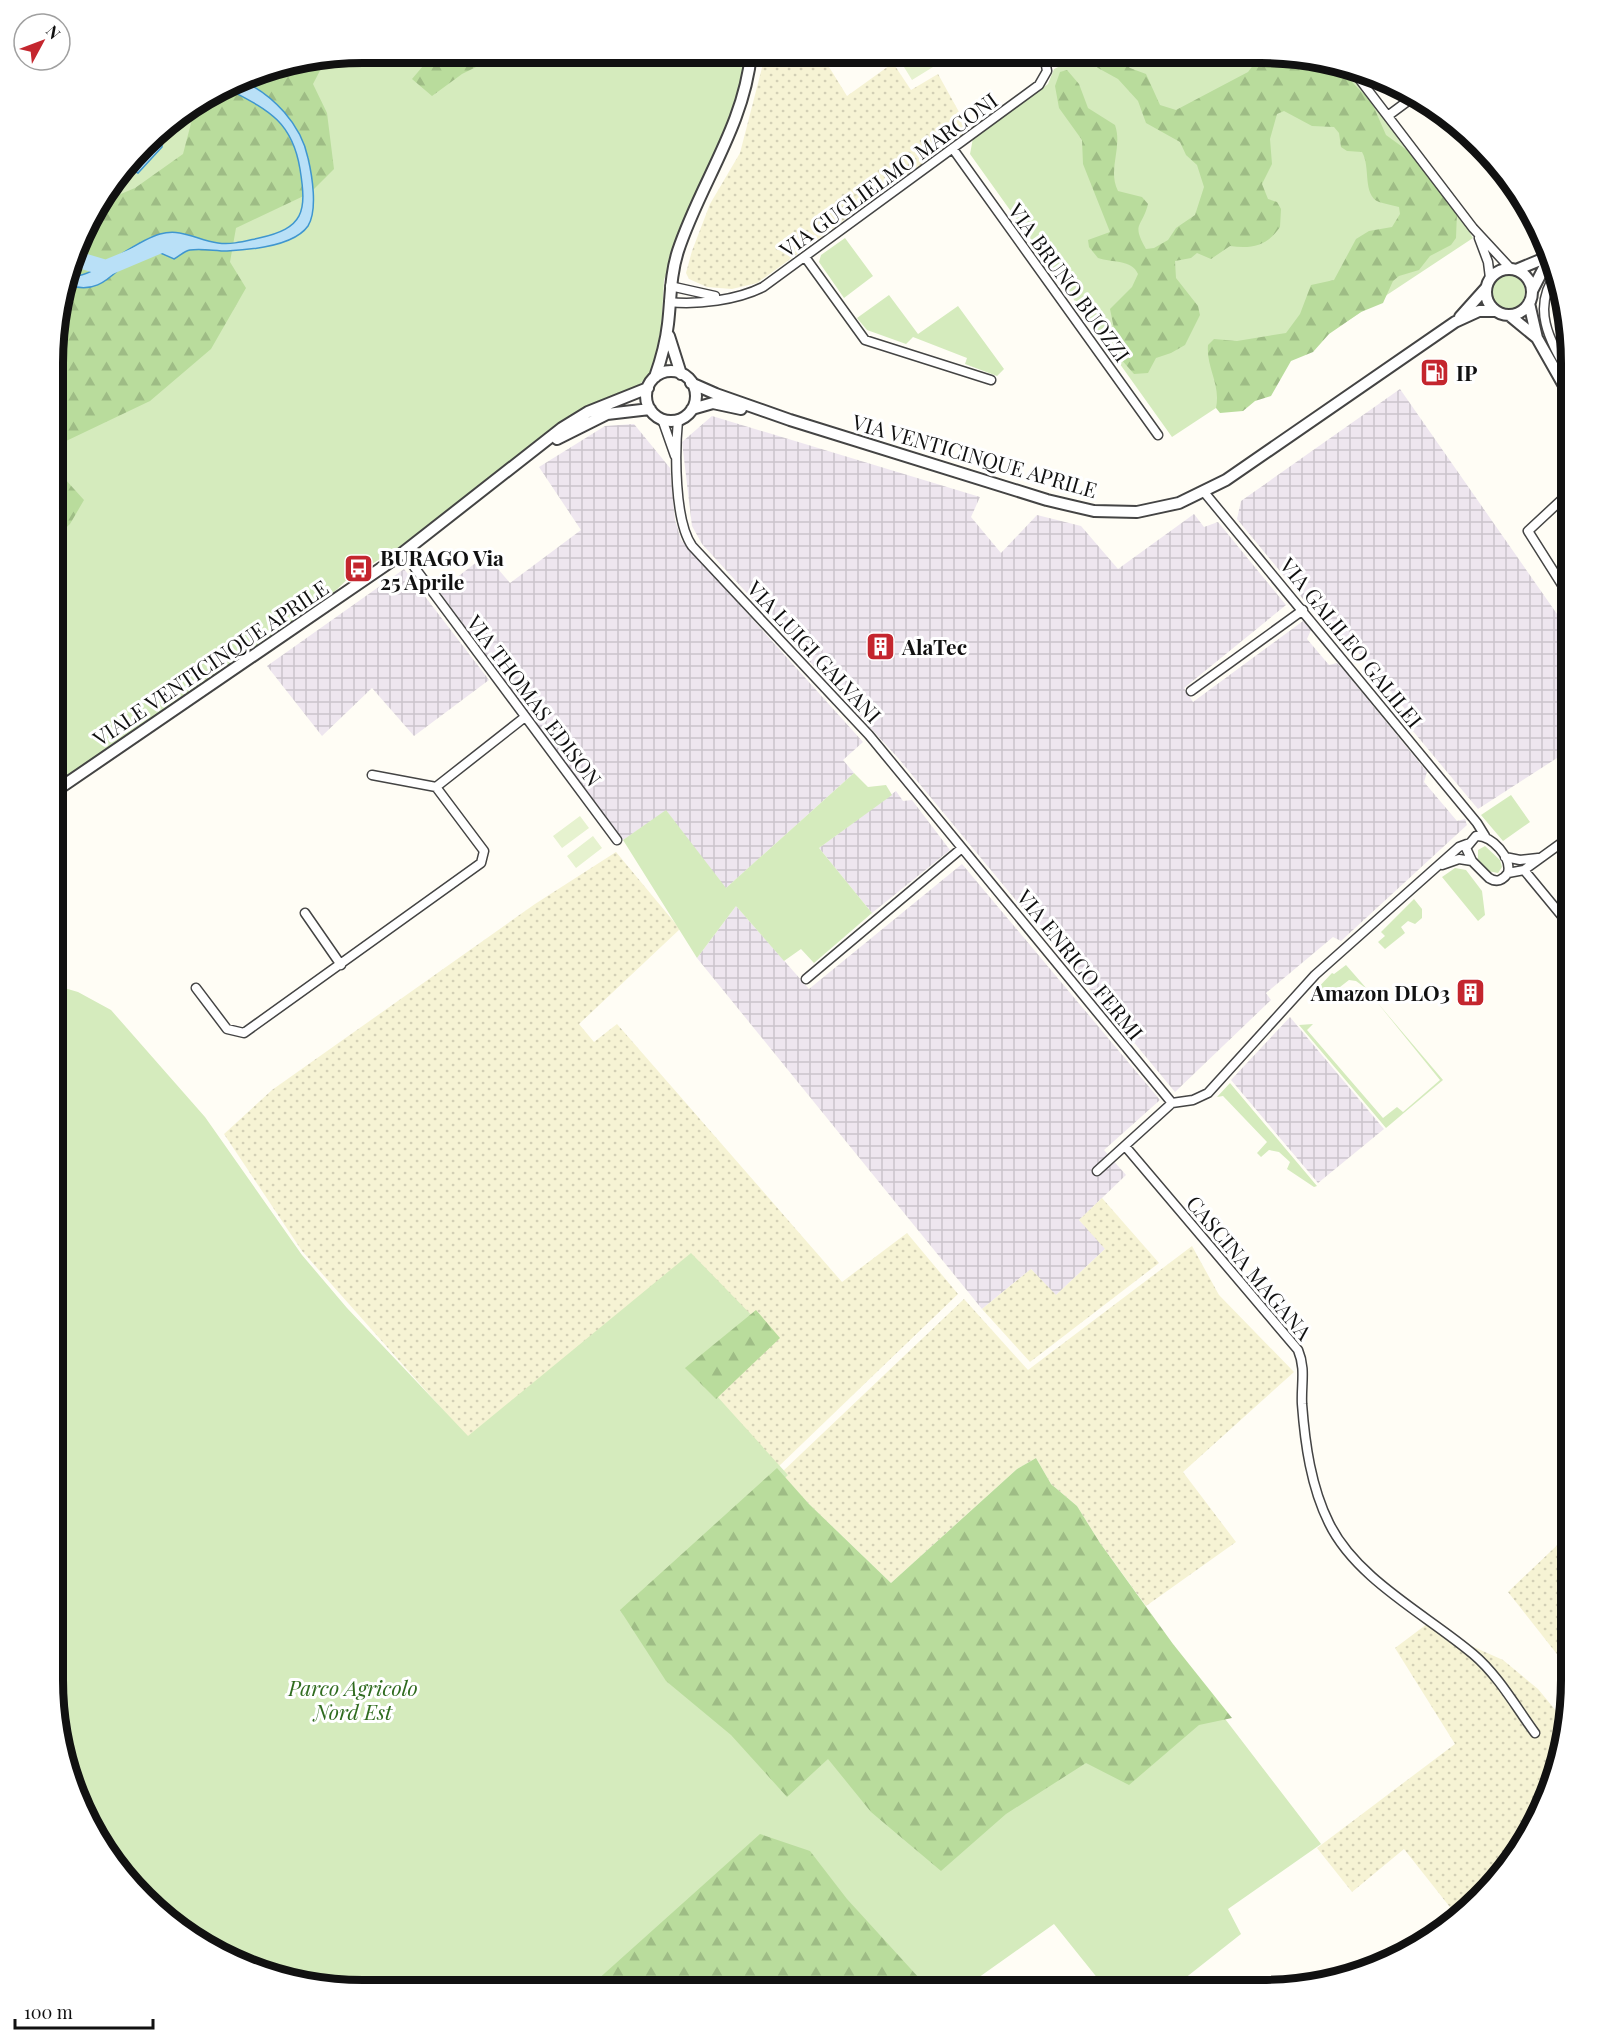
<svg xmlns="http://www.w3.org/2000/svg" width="1624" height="2043" viewBox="0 0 1624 2043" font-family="'Playfair Display',serif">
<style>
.industrial{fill:url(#industrial-grid)}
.farmland{fill:url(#farmland-dots)}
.green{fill:#d5ebbd}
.forest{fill:url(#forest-firs)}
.pitch{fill:#e6f2cf}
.water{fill:#b9e0f7;stroke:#3f96cf;stroke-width:1.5}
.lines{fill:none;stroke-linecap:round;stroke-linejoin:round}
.river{stroke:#b9e0f7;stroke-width:16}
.minor-casing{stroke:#444;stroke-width:11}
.tertiary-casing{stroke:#444;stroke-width:14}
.minor{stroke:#fff;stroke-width:8}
.tertiary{stroke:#fff;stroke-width:10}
.labels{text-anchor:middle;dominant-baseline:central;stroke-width:6;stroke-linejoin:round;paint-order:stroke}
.street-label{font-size:21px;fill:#111;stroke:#fff}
.poi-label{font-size:21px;font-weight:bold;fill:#111;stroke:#fff;text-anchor:start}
.park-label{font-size:21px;font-style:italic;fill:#2f6b1f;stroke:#fff}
.rim{fill:none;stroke:#111;stroke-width:8}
</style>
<defs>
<pattern id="industrial-grid" width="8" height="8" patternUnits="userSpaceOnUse" patternTransform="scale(1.5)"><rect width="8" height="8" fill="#eee6ef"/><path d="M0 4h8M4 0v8" fill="none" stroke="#cbc4cc"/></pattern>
<pattern id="farmland-dots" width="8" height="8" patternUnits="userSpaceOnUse" patternTransform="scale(1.5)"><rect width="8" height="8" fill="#f6f3d4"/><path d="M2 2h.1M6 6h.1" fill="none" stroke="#d2cfb5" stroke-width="1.8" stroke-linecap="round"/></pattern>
<pattern id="forest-firs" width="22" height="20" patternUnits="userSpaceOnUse" patternTransform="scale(1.5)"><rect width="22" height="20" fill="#b9dc9c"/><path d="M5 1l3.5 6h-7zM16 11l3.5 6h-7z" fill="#9ebc85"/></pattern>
</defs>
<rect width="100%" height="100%" fill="#fffdf5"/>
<path class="industrial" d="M1400,389l171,245v115l-93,60 -66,-79 2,-10 -40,-49 -28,-33 -7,5 -102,-124 4,-18z
M712,416l268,81 -9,20 30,36 36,-38 44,11 37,43 76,-55 10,13 14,-5 68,83 -102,83 9,14 110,-81 8,9 -4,9 22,26 8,-2 5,5 85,104 -3,10 33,39 8,-2 2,6 -126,116 -8,-4 -67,56 5,7 -96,92 -277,-334 -196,-214 -10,-18 -10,-84z
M634,424l36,44 5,52 6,20 182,202 -20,18 11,13 -129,116 -59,-78 -43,29 -184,-249 47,-36 24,28 71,-53 -42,-63 66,-41z
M404,569l85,111 -75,56 -42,-48 -50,48 -55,-70z
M896,791l7,10 9,-1 38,50 -78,63 -53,-65z
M962,864l198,236 -56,50 22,25 -47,45 27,28 -51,48 -24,-27 -49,40 -285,-351 39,-52 73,83z
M1290,1017l94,112 -66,54 -87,-103z"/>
<path class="farmland" d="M771,54h50l26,42 46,-33 18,27 27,-16 31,56 -212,153 -25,6 -25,-2 -18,-8 -3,-6 6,-22 18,-47 30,-51 24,-93z
M616,852l64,77 -101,95 15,18 23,-18 225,258 65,-49 51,61 -181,174 -157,142 -318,-359 -78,-117 48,-44 263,-186z
M1102,1198l57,65 -129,99 -48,-53 49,-40 25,26 49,-46 -26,-29z
M1192,1246l27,49 75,77 -111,100 53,70 -90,64 -46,-63 -23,-37 -26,-22 -15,-26 -19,11 -126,114 -82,-79 -28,-31 183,-174 64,71z
M1571,1532v140l-63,-80z
M1431,1621l27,19 45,20 35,29 28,34 -11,57 -36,72 -20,23 -46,36 -49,-62 -52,43 -35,-44 138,-104 -60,-96z"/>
<path class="green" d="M363,53l384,1 -6,38 -8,23 -48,104 -21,61 -4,71 -5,18 -21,21 -58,23 -178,135 -31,19 -4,-3 -37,36 -272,185 1,-463 39,-114 64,-79 105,-60z
M1084,55h218l44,12 115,151 12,20 -301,199 -202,-283 3,-16 75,-54 6,-15z
M845,238l28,38 -29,22 -25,-36 2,-7z
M1489 292a18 18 0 1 1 36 0a18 18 0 1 1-36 0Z
M889,295l29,39 40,-28 46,63 -7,7 -32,-12 2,-6 -54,-21 -7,7 -39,-14 -10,-12z
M854,773l14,14 18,-2 6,10 -73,53 53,65 -58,50 -13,-14 -17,12 -48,-55 -39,52 -74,-118 43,-30 60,78z
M1511,795l19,27 -27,19 -22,-26z
M1485,846l15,14 2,7 -4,6 -10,-2 -10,-12v-9z
M1455,868l11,2 16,21 3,24 -7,6 -36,-44z
M1414,899l8,10v9l-7,6 -7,-3 -7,6 4,6 -20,16 -7,-7 7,-6 -4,-4z
M1346,965l21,24 -11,-8 -7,-1 -27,21 -9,-8 19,-20 2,1z
M54,985l24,7 33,18 94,107 97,138 45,53 121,128 223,-183 72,74 -48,67 73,81 -83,79 137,187 367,-43 112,146 -93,65 13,25 -71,56h-63l-53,-66 -93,66h-619c-26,-5 -56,-7 -80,-17 -97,-38 -168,-111 -198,-211 -8,-25 -8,-55 -11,-81z
M1376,1001l67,79 -57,48 -87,-103 14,-1 -6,6 76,88 14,-11 6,5 37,-32z
M1230,1083l87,103 -3,1 -27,-18 3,-7 -11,-10 -10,-2 -8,7 -4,-4 10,-11 -44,-46 -6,1z"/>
<path class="forest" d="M434,53h70l-42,21 -30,22 -20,-17z
M1090,55h27l13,13 16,6 14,31 16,5 72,-38 13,-17h41l33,9 37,39 14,32 29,21 42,56 -1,26 -5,7 -21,11 -11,14 -20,6 -6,5 -10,22 -22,9 -32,22 -16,18 -22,9 -20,35 -16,5 -12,10 -23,2 -4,-5c5,-24 -10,-40 -8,-63l6,-6 23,2 49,-8 14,-19 11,-29 23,-5 22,-41 13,-8 23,-4 8,-13 -1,-7c-7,-2 -14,-3 -20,-5 -17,-7 -8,-35 -17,-50l-15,-1 -6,-4 -2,-14 -5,-6 -22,-1 -28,-15 -7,3 -7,25 2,25 -10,20 6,15 9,3 4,7 -1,18c-13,19 -28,22 -50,19l-19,13 -14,-6 -6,5 -16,3 1,17 22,28 2,9 -15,30 -14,8 -15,5 -8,15 -14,1 -14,-16 -10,-49 22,-22 6,-13c-6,-15 -26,-11 -40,-16l-9,-11 -1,-7 22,-8 -27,-68 -1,-24 -23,-32 -4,-22 5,-14 7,-2 12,14 9,24 27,17c8,23 -8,44 3,66l24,6 6,7c-6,24 -17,19 -2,45l8,-1 14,-8 8,-12 19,-13 9,-28 -7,-22 -11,-10 -6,-13 -34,-19 -8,-22 -20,-22 -20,-11 -7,-6z
M326,59l-13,25 14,29 7,56 -24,24 -74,35 -6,34 16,26 -35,61 -61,52 -86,41 -9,-1v-119l39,-114 3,-4 38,-16 48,-34 12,-46 68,-39z
M55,468l29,32 -14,24 -15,14z
M756,1310l24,28 -64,61 -31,-31z
M1036,1458l15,26 26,22 23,37 73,101 59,74 -33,7 -70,60 -43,-22 -80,51 -65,57 -70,-59 -43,-53 -41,38 -56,-62 -65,-54 -46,-71 157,-142 32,36 82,79 126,-114z
M760,1834l50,17 37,48 83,91h-344z"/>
<path class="pitch" d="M896,54h58l-42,26z
M580,816l9,12 -27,20 -9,-12z
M593,836l9,12 -26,20 -9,-12z"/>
<path class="water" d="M243,81c30,14 58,43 65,77 4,17 10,52 0,68 -14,20 -60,24 -81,25 -12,0 -26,-3 -37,-1 -6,1 -10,6 -16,9l-18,-8 -10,-1c-30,13 -40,48 -78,35l3,-9c22,3 62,-35 89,-42 22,-6 37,6 58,9 14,2 27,-2 41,-5 45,-10 48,-26 41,-69 -8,-48 -32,-59 -72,-80z
M155,133l7,7v7l-24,26 -11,-5z"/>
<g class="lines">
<path class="river" d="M76,259l30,9 62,-26"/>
<defs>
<path id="minor" d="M1351,68l122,160 38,41
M1389,115l27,-20
M953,149l205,286
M1479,238l9,24 2,16
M805,257l60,83 126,40
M1557,273c-28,36 -5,71 14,104
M670,286l45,10
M669,302c29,3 68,-2 94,-15l276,-202 8,-14 -3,-17
M662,419l13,37
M678,420c-3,31 -4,100 14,126l177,189 303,368
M1204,492l273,331 8,13
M403,552l214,288
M1571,599l-43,-68 43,-40
M1191,691l112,-81
M372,775l64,12 89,-70
M1476,836c16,-1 36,22 32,37 -5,7 -11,10 -19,5l-17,-17 -6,-13z
M1505,857l15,3 18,-2
M1442,865l17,-6 13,2
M1524,870l47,57
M1508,873l16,-3 47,-34
M305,913l36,52
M806,979l156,-131
M196,988l31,41 17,4 237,-170 3,-12 -48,-64
M1172,1103l21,-3 15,-7 107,-118 144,-128 8,-3
M1125,1146l173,204c8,19 3,34 4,54 3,40 9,83 27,119 27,56 98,92 144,131 25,21 43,53 62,79
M1097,1171l75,-68"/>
<path id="tertiary" d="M1486 292a23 23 0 1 1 46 0a23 23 0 1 1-46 0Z
M1516,270l34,-14
M1532,291l18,-35
M1529,303l8,35 34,60
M1509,315l28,23
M1460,317l26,-29
M669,336l12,38
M646 396a25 25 0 1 1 50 0a25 25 0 1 1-50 0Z
M655,377c6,-17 11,-35 13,-53 3,-25 2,-48 10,-73 22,-67 66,-125 73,-197
M691,383l25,11 74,26 257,80 47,11 43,1 42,-9 47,-23 229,-158 24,-11h16
M692,409l21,-6 28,6
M557,439l50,-25 43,-5
M54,792l342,-234 166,-130 26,-16 60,-24"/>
</defs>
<use href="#minor" class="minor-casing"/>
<use href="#tertiary" class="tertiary-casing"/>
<use href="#minor" class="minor"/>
<use href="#tertiary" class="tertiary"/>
</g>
<defs>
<symbol id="fuel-square" viewBox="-11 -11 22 22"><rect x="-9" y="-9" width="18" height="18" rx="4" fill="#c4262e" stroke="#fff"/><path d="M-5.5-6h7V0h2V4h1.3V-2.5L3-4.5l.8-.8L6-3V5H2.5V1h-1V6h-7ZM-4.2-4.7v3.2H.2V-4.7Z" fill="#fff"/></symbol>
<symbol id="bus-square" viewBox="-11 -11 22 22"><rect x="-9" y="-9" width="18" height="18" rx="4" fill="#c4262e" stroke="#fff"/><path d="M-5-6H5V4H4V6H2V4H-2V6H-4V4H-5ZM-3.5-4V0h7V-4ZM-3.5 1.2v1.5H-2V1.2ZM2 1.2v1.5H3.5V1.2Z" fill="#fff"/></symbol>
<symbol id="building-square" viewBox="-11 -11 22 22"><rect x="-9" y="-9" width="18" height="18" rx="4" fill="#c4262e" stroke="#fff"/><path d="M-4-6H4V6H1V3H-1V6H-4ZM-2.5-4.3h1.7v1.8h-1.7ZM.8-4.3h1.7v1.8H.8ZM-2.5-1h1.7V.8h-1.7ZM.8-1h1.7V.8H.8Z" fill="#fff"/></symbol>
</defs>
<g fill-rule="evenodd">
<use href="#fuel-square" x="1418" y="356" width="33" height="33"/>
<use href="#bus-square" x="342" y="552" width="33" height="33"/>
<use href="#building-square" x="864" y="630" width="33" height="33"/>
<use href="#building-square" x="1454" y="976" width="33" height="33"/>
</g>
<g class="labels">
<g class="street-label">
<text transform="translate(888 174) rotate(-36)">VIA GUGLIELMO MARCONI</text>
<text transform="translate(1070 282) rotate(54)">VIA BRUNO BUOZZI</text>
<text transform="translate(975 455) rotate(16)">VIA VENTICINQUE APRILE</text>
<text transform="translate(1352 642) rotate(51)">VIA GALILEO GALILEI</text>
<text transform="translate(815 651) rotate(47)">VIA LUIGI GALVANI</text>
<text transform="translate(210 662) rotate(-34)">VIALE VENTICINQUE APRILE</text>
<text transform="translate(535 700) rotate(53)">VIA THOMAS EDISON</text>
<text transform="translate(1081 964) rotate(51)">VIA ENRICO FERMI</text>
<text transform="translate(1250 1267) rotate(50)">CASCINA MAGANA</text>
</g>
<g class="poi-label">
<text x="1456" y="372">IP</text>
<text x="380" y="557">BURAGO Via<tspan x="380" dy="24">25 Aprile</tspan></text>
<text x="902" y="646">AlaTec</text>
<text x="1450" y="992" text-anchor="end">Amazon DLO3</text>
</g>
<g class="park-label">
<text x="353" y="1687">Parco Agricolo<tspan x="353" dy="24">Nord Est</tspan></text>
</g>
</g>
<path d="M0 0H1624V2043H0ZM363 63H1261A300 300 0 0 1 1561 363V1680A300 300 0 0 1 1261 1980H363A300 300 0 0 1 63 1680V363A300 300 0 0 1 363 63Z" fill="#fff" fill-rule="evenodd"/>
<path class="rim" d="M363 63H1261A300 300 0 0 1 1561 363V1680A300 300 0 0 1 1261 1980H363A300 300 0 0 1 63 1680V363A300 300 0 0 1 363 63Z"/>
<g transform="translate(42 42) rotate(49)"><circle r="28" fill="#ffffff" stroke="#a0a0a0" stroke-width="1.5"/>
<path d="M0-4.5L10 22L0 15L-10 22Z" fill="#c4262e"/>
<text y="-9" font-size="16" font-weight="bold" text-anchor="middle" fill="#111111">N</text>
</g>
<path d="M15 2019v9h138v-9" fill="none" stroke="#111111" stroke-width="3"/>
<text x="24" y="2019" font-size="18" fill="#111111" stroke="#ffffff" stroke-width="4.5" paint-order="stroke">100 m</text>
</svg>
